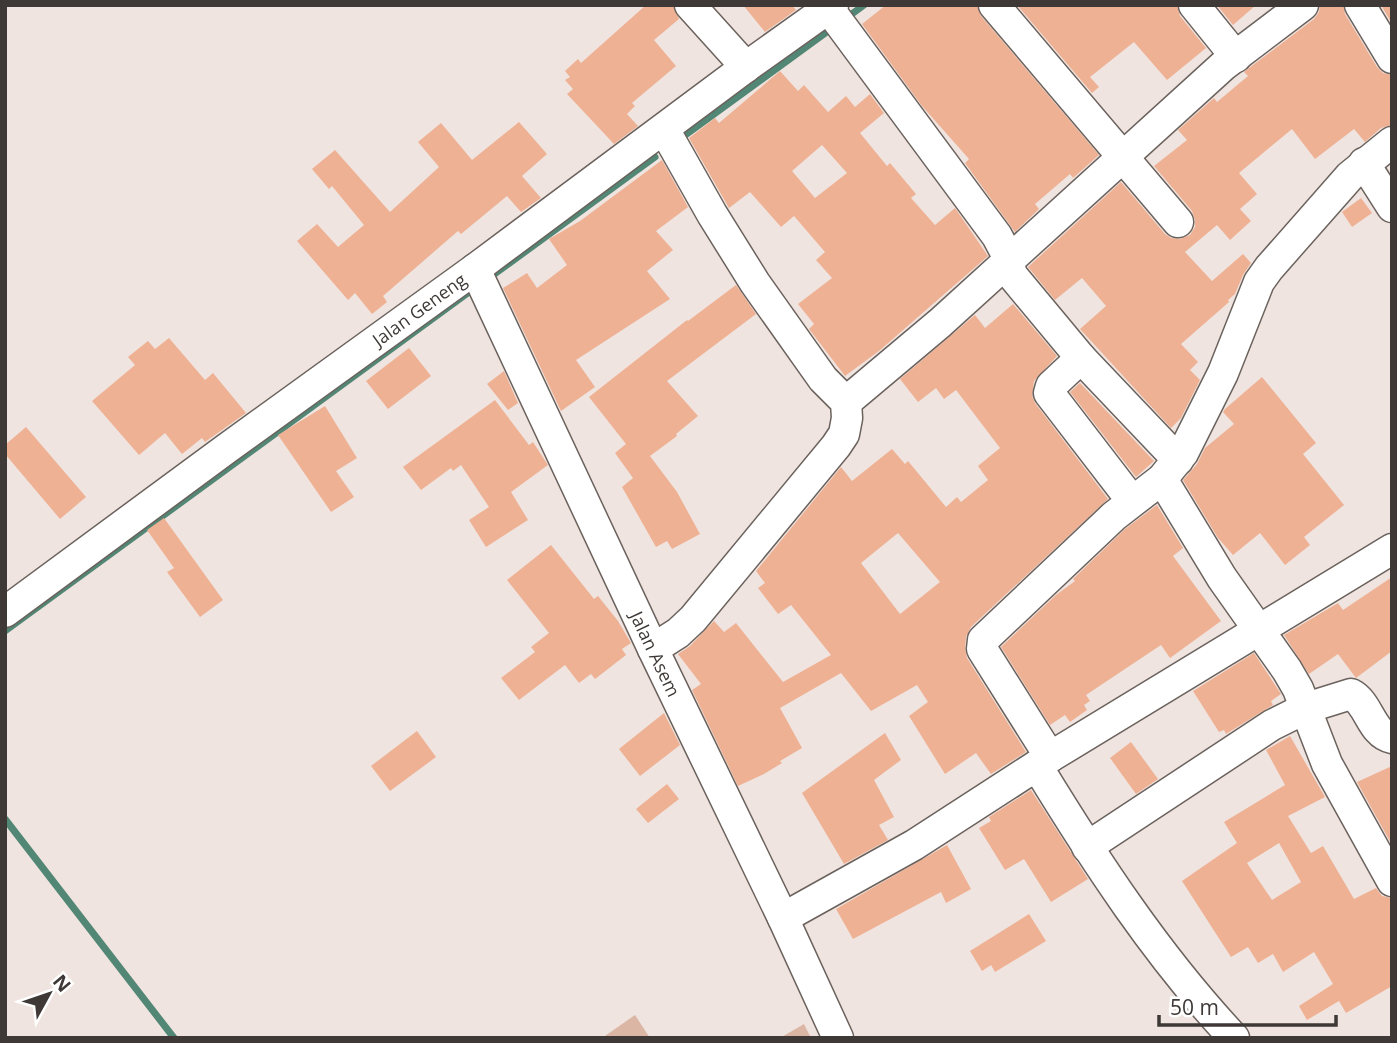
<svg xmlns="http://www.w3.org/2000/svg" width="1397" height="1043" viewBox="0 0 1397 1043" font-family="'Open Sans',sans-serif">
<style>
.green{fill:#dcb6a4}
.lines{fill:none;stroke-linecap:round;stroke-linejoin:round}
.stream{stroke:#528675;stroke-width:7}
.building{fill:#efb194;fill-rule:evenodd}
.minor-casing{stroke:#6b625d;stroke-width:33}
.minor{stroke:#fff;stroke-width:30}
.labels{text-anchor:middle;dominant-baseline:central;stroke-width:7;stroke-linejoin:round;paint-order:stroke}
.street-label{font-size:18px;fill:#3e3937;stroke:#fff}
</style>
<rect width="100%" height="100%" fill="#efe4df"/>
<path class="green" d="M635,1015l15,23h-48z
M804,1024l7,14h-31z"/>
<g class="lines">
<path class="stream" d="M845,19l19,-14
M684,136l151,-110
M489,278l166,-121
M5,631l471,-344
M5,819l169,219"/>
</g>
<path class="building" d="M646,5h27l6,14 -25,21 22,26 -44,37 3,3 -8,8 11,12 -24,18 -47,-50 6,-5 -8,-9 5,-3 -5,-6 13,-12 3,4z
M743,5h49l4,5 -31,22z
M886,5h91l4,11 118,139 -26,23 -3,-4 -35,30 4,5 -24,23 -50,-69 4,-4 -47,-53 -60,-82z
M1017,5h160l3,11 26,32 -39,32 -33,-38 -44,35 9,10 -7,6z
M1217,5h39l-23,20z
M1320,5h23l2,9 32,53 6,6 9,2v50l-11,3 -16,14 -11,-13 -39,30 -23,-30 -53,44 18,21 -17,15 11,12 -21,19 -13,-15 -32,27 27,29 31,-27 8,9 -8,12 -8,19 -7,6 1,2 -48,42 17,18 -8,8 10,10 -19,38 -10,10 -91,-99 26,-23 -24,-28 -27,22 -27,-33 93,-85 44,52 6,4 9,1 10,-4 5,-8v-7l-3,-9 -38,-45 33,-26 -9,-10 36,-32 3,4 31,-26 -4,-4 5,-4 65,-49 5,-7z
M1381,5h11v19z
M780,71l18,20 6,-6 24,27 18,-16 9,11 15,-13 14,19 -24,20 27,33 3,-3 26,31 -5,4 24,27 20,-17 33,48 -109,95 -34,25 -36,-47 5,-5 -16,-20 34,-26 -16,-18 9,-8 -31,-36 -13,11 -31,-35 -21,16 -40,-70 26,-20 4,5zM822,145l25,28 -32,25 -23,-27z
M519,122l28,32 -25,22 19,22 -20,14 -14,-16 -46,38 -3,-3 -75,65 4,6 -15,12 -17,-21 -7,7 -51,-59 20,-17 21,23 26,-22 -32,-39 -3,3 -17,-20 23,-19 55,62 49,-45 -21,-25 23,-19 31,37z
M662,160l26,47 -32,24 17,19 -26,21 23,28 -94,61 19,27 -34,24 -58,-123 24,-15 10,15 30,-23 -18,-26 31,-18z
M1361,198l11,15 -20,14 -10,-15z
M736,285l20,29 -89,67 31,35 -22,18 1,2 -27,20 27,36 23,42 -28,15 -5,-8 -11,6 -34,-60 11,-9 -18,-25 11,-9 -37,-47 98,-77 1,1z
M1013,304l44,52 -23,25 -2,15 3,7 73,96 -137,128 -5,10 -1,11 2,10 59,94 -35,22 -15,-21 -31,21 -36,-58 19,-14 -11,-17 -46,26 -30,-38 -61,35 22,40 -22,13 2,2 -18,11 -26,12 -46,-96 9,-6 -23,-30 12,-8 24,-25 10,11 12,-9 47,59 48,-27 -40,-50 -13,9 -20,-26 7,-5 -9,-12 85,-104 11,14 40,-32 13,15 3,-3 38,46 11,-10 4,5 27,-22 -10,-14 22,-18 -44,-58 -12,9 -8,-11 -18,14 -18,-23 75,-64 10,13zM898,533l42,49 -40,32 -39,-51z
M169,338l36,42 8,-7 33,40 -41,29 -3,-4 -20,16 -17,-21 -26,22 -47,-54 43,-36 -7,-8 20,-16 7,8z
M409,348l22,28 -43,33 -22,-28z
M504,371l14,32 -10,7 -21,-26z
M1262,377l54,66 -13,11 41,51 -40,32 6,8 -25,20 -25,-32 -27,22 -15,-17 -35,-58 14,-16 8,-16 29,-24 -11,-12 2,-3z
M1080,383l74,78 -18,16 -66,-85z
M495,400l34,45 4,-3 15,23 -37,27 17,28 -42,27 -17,-27 20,-13 -28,-42 -8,6 -2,-3 -30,22 -18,-23z
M325,406l32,52 -21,13 18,26 -23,15 -53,-77z
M26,427l60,70 -26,22 -55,-65v-9z
M1157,505l26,43 -10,8 48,65 -51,37 -9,-13 -75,50 4,6 -6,4 3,5 -17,12 -5,-7 -15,10 -49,-78 55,-52 19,-14 -2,-2 52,-50z
M164,518l59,82 -23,17 -33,-45 7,-4 -27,-38z
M551,545l43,54 4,-3 20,25 13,22 -9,6 4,6 -31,24 -4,-5 -12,9 -14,-18 -46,35 -18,-22 34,-26 -4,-5 18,-14 -42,-53z
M1392,577v74l-36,27 -18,-24 -29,20 -25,-39 54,-32 5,7z
M1254,653l27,41 -10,7 2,4 -47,29 -2,-4 -5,2 -26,-41z
M664,713l16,32 -40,31 -21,-27z
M417,731l19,26 -46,34 -19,-25z
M885,733l16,27 -27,20 20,37 -15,8 9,15 -44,24 -42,-71z
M1290,736l35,61 -37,19 23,37 12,-7 31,53 22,-11 6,8 10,2v88l-46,27 -7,-12 -32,19 -8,-14 34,-22 -19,-32 -31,20 -10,-18 -15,9 -10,-16 -17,10 -49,-76 55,-38 -13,-21 61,-37 -19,-35zM1279,843l22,39 -29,18 -25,-37z
M1131,742l27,37 -22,15 -26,-36z
M1392,766v79l-35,-63z
M667,784l12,15 -31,24 -12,-14z
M1031,790l57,89 -37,23 -27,-43 -19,11 -26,-42 12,-7 -2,-4z
M947,845l24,44 -25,14 -5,-11 -88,47 -17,-30z
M1029,914l17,27 -51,31 -4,-7 -9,6 -12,-20z"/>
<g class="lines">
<defs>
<g id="minor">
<path d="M690,5l56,62"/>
<path d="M994,5l184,217"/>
<path d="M1194,5l42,52"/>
<path d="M1360,5l32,53"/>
<path d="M829,9l168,227 9,17 6,22 69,83 -30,28 -2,7 83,108"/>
<path d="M1364,163l28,44"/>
<path id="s1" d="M475,269l178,380 130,269 55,120"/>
<path d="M1081,358l97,102"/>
<path d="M846,402l94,-79 284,-258 79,-60"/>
<path d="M1162,479l60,99 65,92 11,19 29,75 65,117"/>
<path id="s2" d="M5,612l221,-163 249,-180 271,-202 87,-62"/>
<path d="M653,649l25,-16 15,-14 143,-173 8,-12 3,-16 -1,-16 -23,-23 -68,-96 -43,-69 -48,-85"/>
<path d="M1050,757l-68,-108 1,-9 131,-124 48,-37 21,-26 40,-80 36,-91 10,-14 81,-92 42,-34"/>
<path d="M1037,766c58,95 120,190 197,272"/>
<path d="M1087,847l185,-122 34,-17 45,-14c18,9 20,40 41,44"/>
<path d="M783,918l131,-73 136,-88 342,-208"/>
</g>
</defs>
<use href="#minor" class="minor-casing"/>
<use href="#minor" class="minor"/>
</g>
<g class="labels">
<g class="street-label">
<text stroke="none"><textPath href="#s2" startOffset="513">Jalan Geneng</textPath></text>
<text stroke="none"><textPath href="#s1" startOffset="425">Jalan Asem</textPath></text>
</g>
</g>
<rect width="1397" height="1043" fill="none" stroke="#3e3937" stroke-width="14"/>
<g transform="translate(49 994) rotate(50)" stroke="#ffffff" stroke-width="5" paint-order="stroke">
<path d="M0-5L12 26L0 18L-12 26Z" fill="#3e3937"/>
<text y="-10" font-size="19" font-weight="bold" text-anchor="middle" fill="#3e3937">N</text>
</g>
<path d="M1159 1015v10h177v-10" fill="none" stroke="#3e3937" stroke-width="3.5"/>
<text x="1170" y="1015" font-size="21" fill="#3e3937" stroke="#ffffff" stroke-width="5" paint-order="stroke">50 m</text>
</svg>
